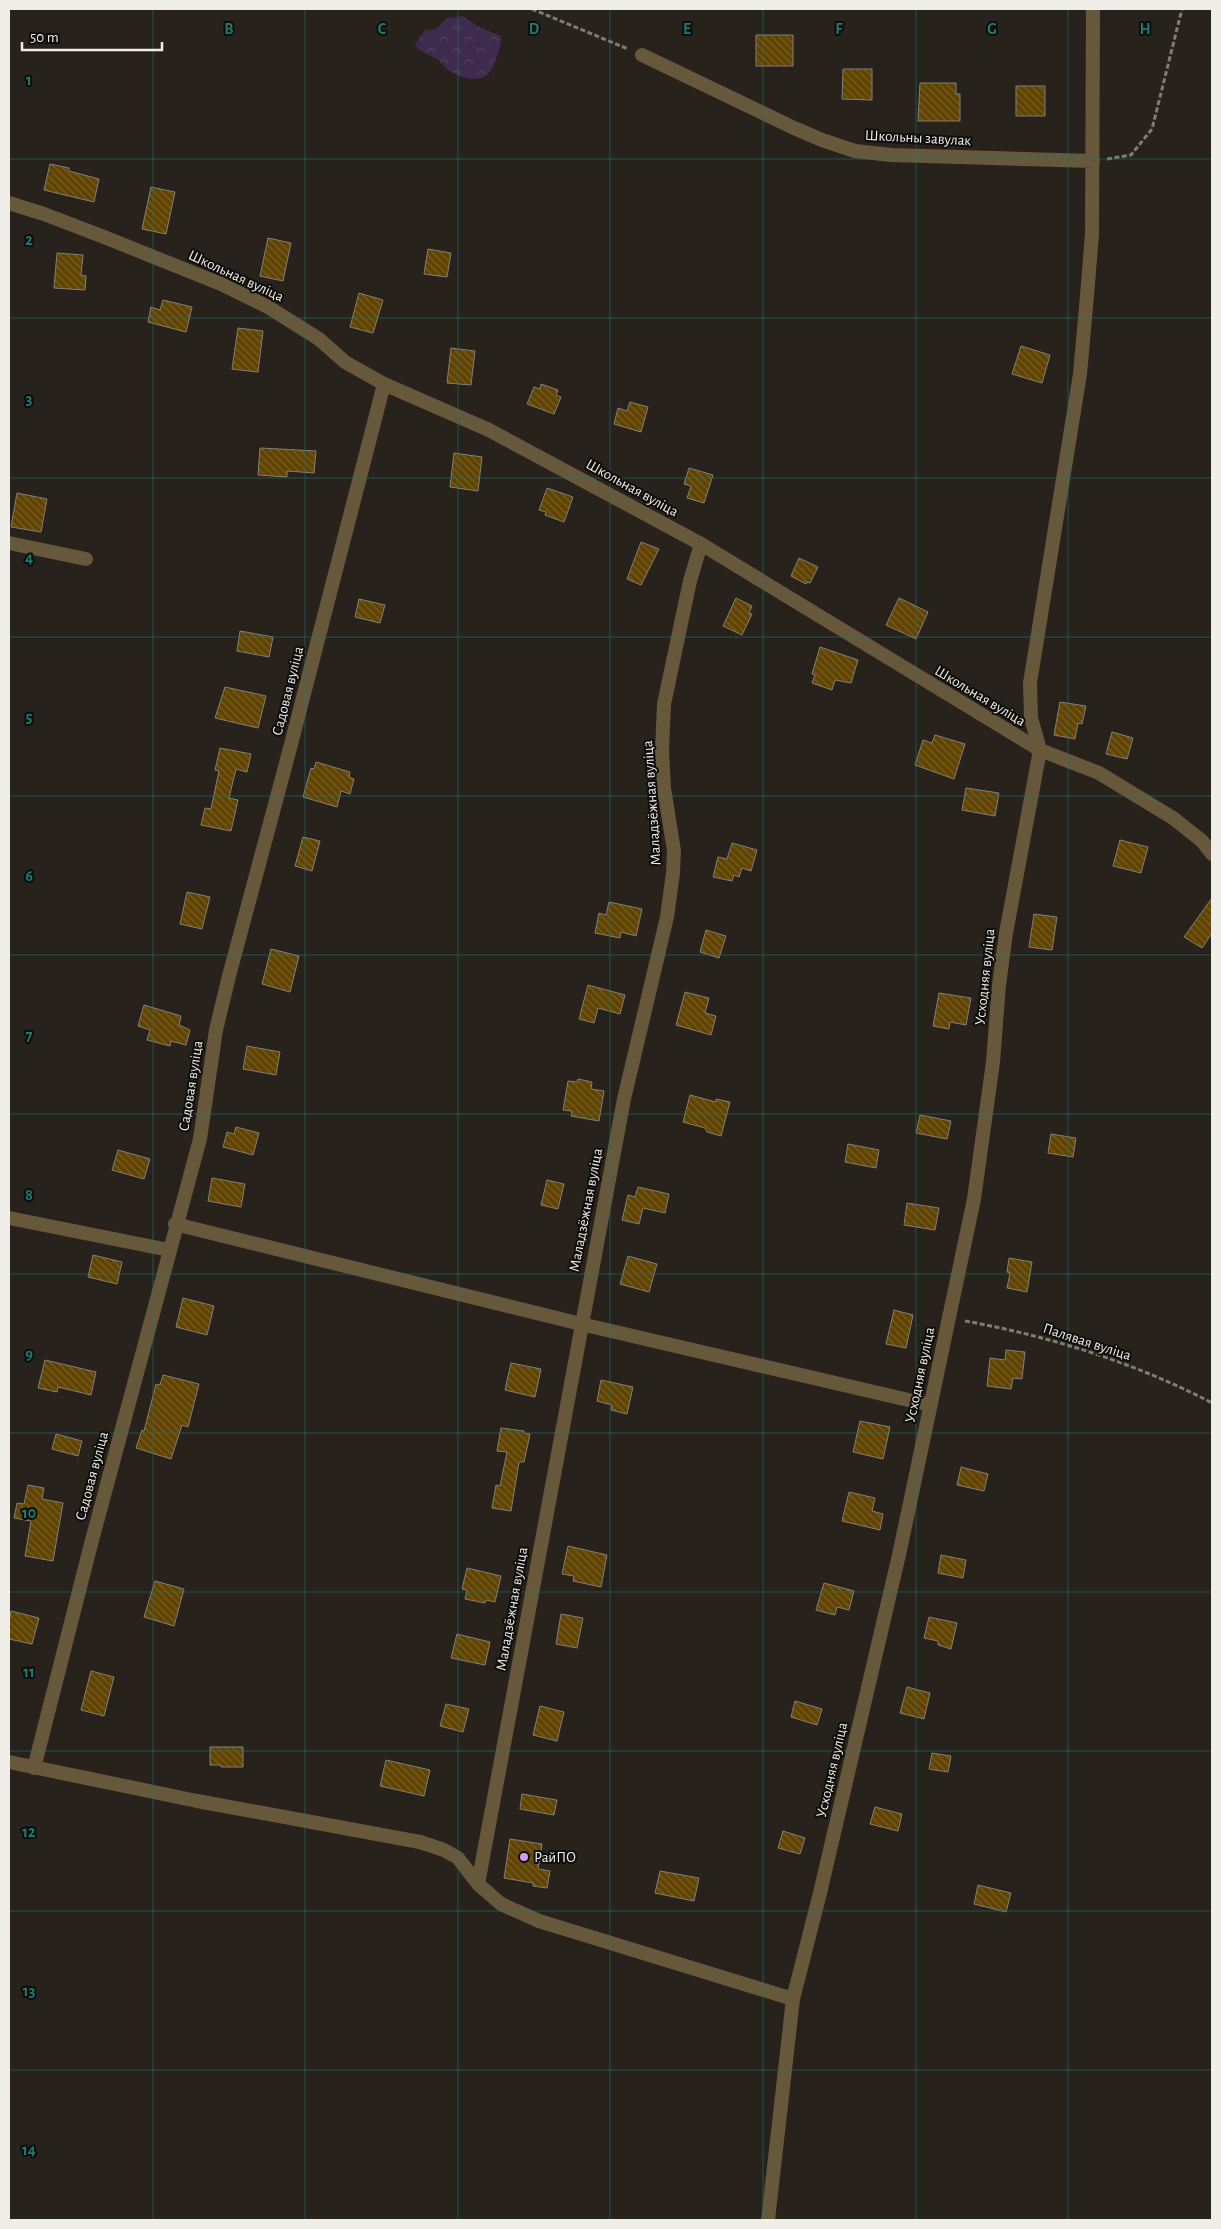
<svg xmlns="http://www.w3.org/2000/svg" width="1221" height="2229" viewBox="0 0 1221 2229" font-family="'Alegreya Sans',sans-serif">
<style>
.forest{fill:url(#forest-crowns)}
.building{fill:url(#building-back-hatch);stroke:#847f77}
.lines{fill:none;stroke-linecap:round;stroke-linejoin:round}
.path{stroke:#7f7c76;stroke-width:3;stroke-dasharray:5 2.5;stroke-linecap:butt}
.minor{stroke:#68583b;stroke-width:14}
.grid{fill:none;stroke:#1a7c74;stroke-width:1;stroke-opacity:0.55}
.poi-dot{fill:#d49cfb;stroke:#0f0d0a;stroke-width:2}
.labels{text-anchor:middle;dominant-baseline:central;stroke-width:4;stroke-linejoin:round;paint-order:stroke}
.street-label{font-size:15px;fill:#efede8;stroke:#0f0d0a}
.poi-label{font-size:15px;fill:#efede8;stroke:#0f0d0a;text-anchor:start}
.grid-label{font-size:16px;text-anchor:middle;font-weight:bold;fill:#1a7c74;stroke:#0f0d0a;stroke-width:4;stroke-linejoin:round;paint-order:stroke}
</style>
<defs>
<pattern id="forest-crowns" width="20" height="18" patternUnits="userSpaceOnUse" patternTransform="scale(1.25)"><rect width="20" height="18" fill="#3f2b4e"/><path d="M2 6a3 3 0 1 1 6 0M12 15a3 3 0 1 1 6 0" fill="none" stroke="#52405f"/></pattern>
<pattern id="building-back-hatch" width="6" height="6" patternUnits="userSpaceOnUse" patternTransform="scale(1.25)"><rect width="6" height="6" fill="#604300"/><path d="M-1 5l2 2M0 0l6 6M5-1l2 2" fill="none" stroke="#775e25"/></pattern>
</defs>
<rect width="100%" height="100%" fill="#27231c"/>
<path class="forest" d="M463,16l16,11 22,9c1,8 -2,15 -5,23 -7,26 -26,23 -46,12 -6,-4 -9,-10 -15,-13 -8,-5 -14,-5 -20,-13l10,-15 11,-1 11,-11z"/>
<path class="building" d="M756,35h37v31h-37z
M843,69h29v31l-30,-1z
M920,83h36v11h4v27h-42z
M1016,86h29v30h-29z
M50,164l19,4v3l30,8 -5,23 -50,-12z
M151,187l24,5 -9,42 -24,-5z
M268,238l23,5 -8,38 -23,-5z
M428,249l23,4 -4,24 -23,-3z
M57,253l26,2 -2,20 5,1 -1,14 -31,-2z
M359,293l24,7 -10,33 -23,-6z
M163,300l29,7 -6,25 -38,-10 3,-15 9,3z
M238,328l25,3 -5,41 -26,-3z
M1021,346l29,9 -8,28 -30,-9z
M451,348l24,3 -4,34 -24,-2z
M541,384l17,6 -2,5 5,2 -7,17 -27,-10 7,-17 6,2z
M630,402l18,5 -7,25 -27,-8 4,-16 9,3z
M260,448l56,3 -2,22 -27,-2v6l-29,-2z
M454,453l28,4 -4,34 -28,-4z
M689,468l24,7 -9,28 -17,-5 4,-12 -7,-2z
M547,488l26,9 -9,25 -19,-7 1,-3 -7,-2z
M17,493l30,6 -6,33 -30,-5z
M641,542l18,7 -18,36 -14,-6z
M799,558l19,9 -8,16 -3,-1 -1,2 -15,-8z
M736,598l16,8 -3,7 3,1 -10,21 -19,-9z
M899,598l29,14 -12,27 -30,-14z
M359,599l26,6 -5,18 -25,-6z
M240,631l33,6 -4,20 -32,-6z
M820,647l38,13 -7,23 -16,-3 -3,10 -20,-7 3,-8 -3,-1z
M225,687l41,9 -8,32 -43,-10z
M1060,702l26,4 -4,18 -4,-1 -3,16 -21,-4z
M1112,732l21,6 -6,21 -21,-5z
M935,735l30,9 -11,35 -39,-14 8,-25 9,3z
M220,748l31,6 -4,18 -11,-3 -7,29 9,2 -7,31 -30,-6 4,-17 6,1 8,-38 -4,-1z
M316,762l34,10 -1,5 5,2 -4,15 -9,-3 -4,16 -34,-10 8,-29 3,1z
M966,788l33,5 -4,23 -33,-6z
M303,837l17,4 -8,30 -17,-5z
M1120,840l28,7 -7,26 -28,-7z
M732,843l25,7 -6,21 -9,-3 -3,9 -5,-2 -2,6 -19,-4 5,-20 9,2z
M187,892l23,5 -8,32 -22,-5z
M1212,898v35l-10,15 -18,-11z
M609,902l33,7 -6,27 -15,-4 -1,6 -25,-5 4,-20 7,2z
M1034,914l23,3 -5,33 -23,-3z
M706,930l20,6 -7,22 -19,-6z
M271,949l28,7 -9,36 -28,-8z
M588,985l37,10 -5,19 -22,-6 -4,15 -15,-4z
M685,992l24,6 -4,15 11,3 -5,19 -35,-10z
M939,993l32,5 -5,27 -16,-3 -1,7 -16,-3z
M144,1005l37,11 -2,9 11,5 -4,15 -15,-4 -1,5 -23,-6 3,-10 -12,-4z
M247,1046l33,6 -4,23 -33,-6z
M578,1079l14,3 -1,7 13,2 -5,30 -28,-5 1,-5 -9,-1 5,-29 9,1z
M690,1095l26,7v-3l14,3 -9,34 -14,-4 -2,-4 -22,-6z
M920,1115l31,6 -4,18 -31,-6z
M236,1127l23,6 -6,22 -30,-8 4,-15 7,2z
M1051,1134l25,4 -3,19 -25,-4z
M848,1144l31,6 -3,18 -31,-6z
M118,1150l32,9 -6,20 -32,-9z
M212,1178l33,6 -4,23 -33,-6z
M547,1180l17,4 -6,25 -17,-4z
M638,1187l31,7 -4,19 -22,-5 -4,16 -17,-4 6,-25 7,2z
M907,1203l32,5 -4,22 -31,-5z
M93,1255l29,7 -5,22 -29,-7z
M628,1256l29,8 -8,28 -29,-8z
M1009,1258l23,4 -5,30 -20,-4 3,-15 -3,-1z
M183,1298l31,8 -7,29 -31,-8z
M894,1310l19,5 -7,33 -20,-4z
M1006,1350l19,2 -3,27 -9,-1 -2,11 -24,-3 3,-28 15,2z
M45,1360l51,12 -5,23 -33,-8 -1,5 -19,-4z
M511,1363l30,6 -6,28 -30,-7z
M163,1375l36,9 -11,43 -6,-2 -11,34 -35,-11 6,-18 2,1 12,-47 4,1z
M601,1380l32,7 -6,27 -16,-4 1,-5 -15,-4z
M860,1421l30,6 -7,32 -30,-7z
M501,1428l23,3v2l6,1 -6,28h-5l-8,49 -19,-3 4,-23 4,1 7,-34 -10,-1z
M56,1434l26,7 -4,15 -26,-7z
M961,1467l27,7 -4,17 -27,-6z
M28,1485l16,3 -2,11 21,4 -10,58 -28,-5 6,-35 -17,-3 3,-15 7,1z
M849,1492l26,6 -3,13 11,3 -3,16 -38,-9z
M568,1546l39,9 -6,32 -28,-6 1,-5 -12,-2z
M941,1555l25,5 -3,18 -25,-5z
M467,1568l34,8 -6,26 -9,-2 -1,3 -20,-4 2,-9 -5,-1z
M155,1581l29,8 -10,37 -30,-9z
M824,1583l30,8 -5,19 -12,-3 -2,8 -19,-5z
M11,1611l28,7 -7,26 -23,-5v-17z
M561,1614l22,4 -6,30 -21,-4z
M929,1617l28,6 -6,26 -13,-4v-4l-14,-3z
M457,1634l33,8 -5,23 -34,-7z
M91,1671l23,6 -10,39 -23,-6z
M907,1687l23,6 -6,26 -24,-6z
M795,1701l27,8 -5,16 -26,-8z
M446,1704l23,5 -6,23 -23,-6z
M540,1706l24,6 -7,29 -24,-6z
M210,1747h33v20h-22v-2h-11z
M932,1753l19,3 -3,16 -19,-3z
M386,1760l44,10 -6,26 -44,-10z
M522,1794l35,6 -3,15 -34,-6z
M875,1807l27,7 -4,17 -28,-7z
M783,1831l22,7 -5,16 -22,-6z
M510,1839l32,5 -4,25 12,2 -3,17 -14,-2v-3l-29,-5z
M660,1871l39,7 -5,23 -39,-8z
M978,1885l33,8 -5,19 -32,-8z"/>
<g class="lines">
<path class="path" d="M532,9l96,40
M1107,159l24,-4 21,-26 30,-120
M965,1321c84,15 171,42 247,82"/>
<path class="minor" d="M642,55l152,73 28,12 33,11 36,4 202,6
M9,203l35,11 60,23 117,47 47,23 51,32 26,23 39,22 105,46 212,114 339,206 59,23 74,45 29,23 10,13
M9,543l77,16
M9,1218l160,32
M175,1224l406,100 349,81
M9,1762l188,39 223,41 24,8 14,8 20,26 23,20 38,17 254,78
M34,1768l57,-224 109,-405 16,-109 13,-54 60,-224 95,-368
M478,1884l146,-785 43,-182 6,-44 1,-22 -10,-63 -2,-37 2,-47 26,-123 11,-37
M768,2220l25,-221 27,-106 79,-338 75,-356 19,-137 6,-77 7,-52 34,-183 -9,-32 -1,-35 50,-309 7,-78 5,-62 1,-225"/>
</g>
<path class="grid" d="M153,9v2211M305,9v2211M458,9v2211M610,9v2211M763,9v2211M916,9v2211M1068,9v2211M9,159h1203M9,318h1203M9,478h1203M9,637h1203M9,796h1203M9,955h1203M9,1114h1203M9,1274h1203M9,1433h1203M9,1592h1203M9,1751h1203M9,1911h1203M9,2070h1203"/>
<circle class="poi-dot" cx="524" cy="1857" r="5"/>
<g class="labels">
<g class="street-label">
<text transform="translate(918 138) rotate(3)">Школьны завулак</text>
<text transform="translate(236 276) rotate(25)">Школьная вуліца</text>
<text transform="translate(632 488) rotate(29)">Школьная вуліца</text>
<text transform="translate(288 691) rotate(-76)">Садовая вуліца</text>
<text transform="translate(980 696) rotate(31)">Школьная вуліца</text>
<text transform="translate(652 803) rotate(-94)">Маладзёжная вуліца</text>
<text transform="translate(985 977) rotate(-84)">Усходняя вуліца</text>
<text transform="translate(191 1086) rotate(-81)">Садовая вуліца</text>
<text transform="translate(586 1210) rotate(-79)">Маладзёжная вуліца</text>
<text transform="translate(1087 1342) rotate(18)">Палявая вуліца</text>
<text transform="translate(920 1375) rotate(-78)">Усходняя вуліца</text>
<text transform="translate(92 1476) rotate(-75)">Садовая вуліца</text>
<text transform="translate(512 1609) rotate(-80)">Маладзёжная вуліца</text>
<text transform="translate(832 1770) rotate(-77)">Усходняя вуліца</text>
</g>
<g class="poi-label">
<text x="534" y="1857">РайПО</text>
</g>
</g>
<g class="grid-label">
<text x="229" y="34">B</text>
<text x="382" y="34">C</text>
<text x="534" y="34">D</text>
<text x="687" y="34">E</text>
<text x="839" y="34">F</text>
<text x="992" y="34">G</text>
<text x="1145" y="34">H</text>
<text x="29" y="85">1</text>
<text x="29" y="245">2</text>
<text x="29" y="404">3</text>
<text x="29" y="563">4</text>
<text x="29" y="722">5</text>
<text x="29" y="881">6</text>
<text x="29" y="1041">7</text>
<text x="29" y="1200">8</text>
<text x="29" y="1359">9</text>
<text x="29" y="1518">10</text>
<text x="29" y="1677">11</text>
<text x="29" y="1837">12</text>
<text x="29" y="1996">13</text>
<text x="29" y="2155">14</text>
</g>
<rect width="1221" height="2229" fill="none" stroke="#efede8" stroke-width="20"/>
<path d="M22 42v8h140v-8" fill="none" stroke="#efede8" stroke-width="2.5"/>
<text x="30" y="42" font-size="15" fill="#efede8" stroke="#0f0d0a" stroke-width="4" paint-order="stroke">50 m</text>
</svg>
